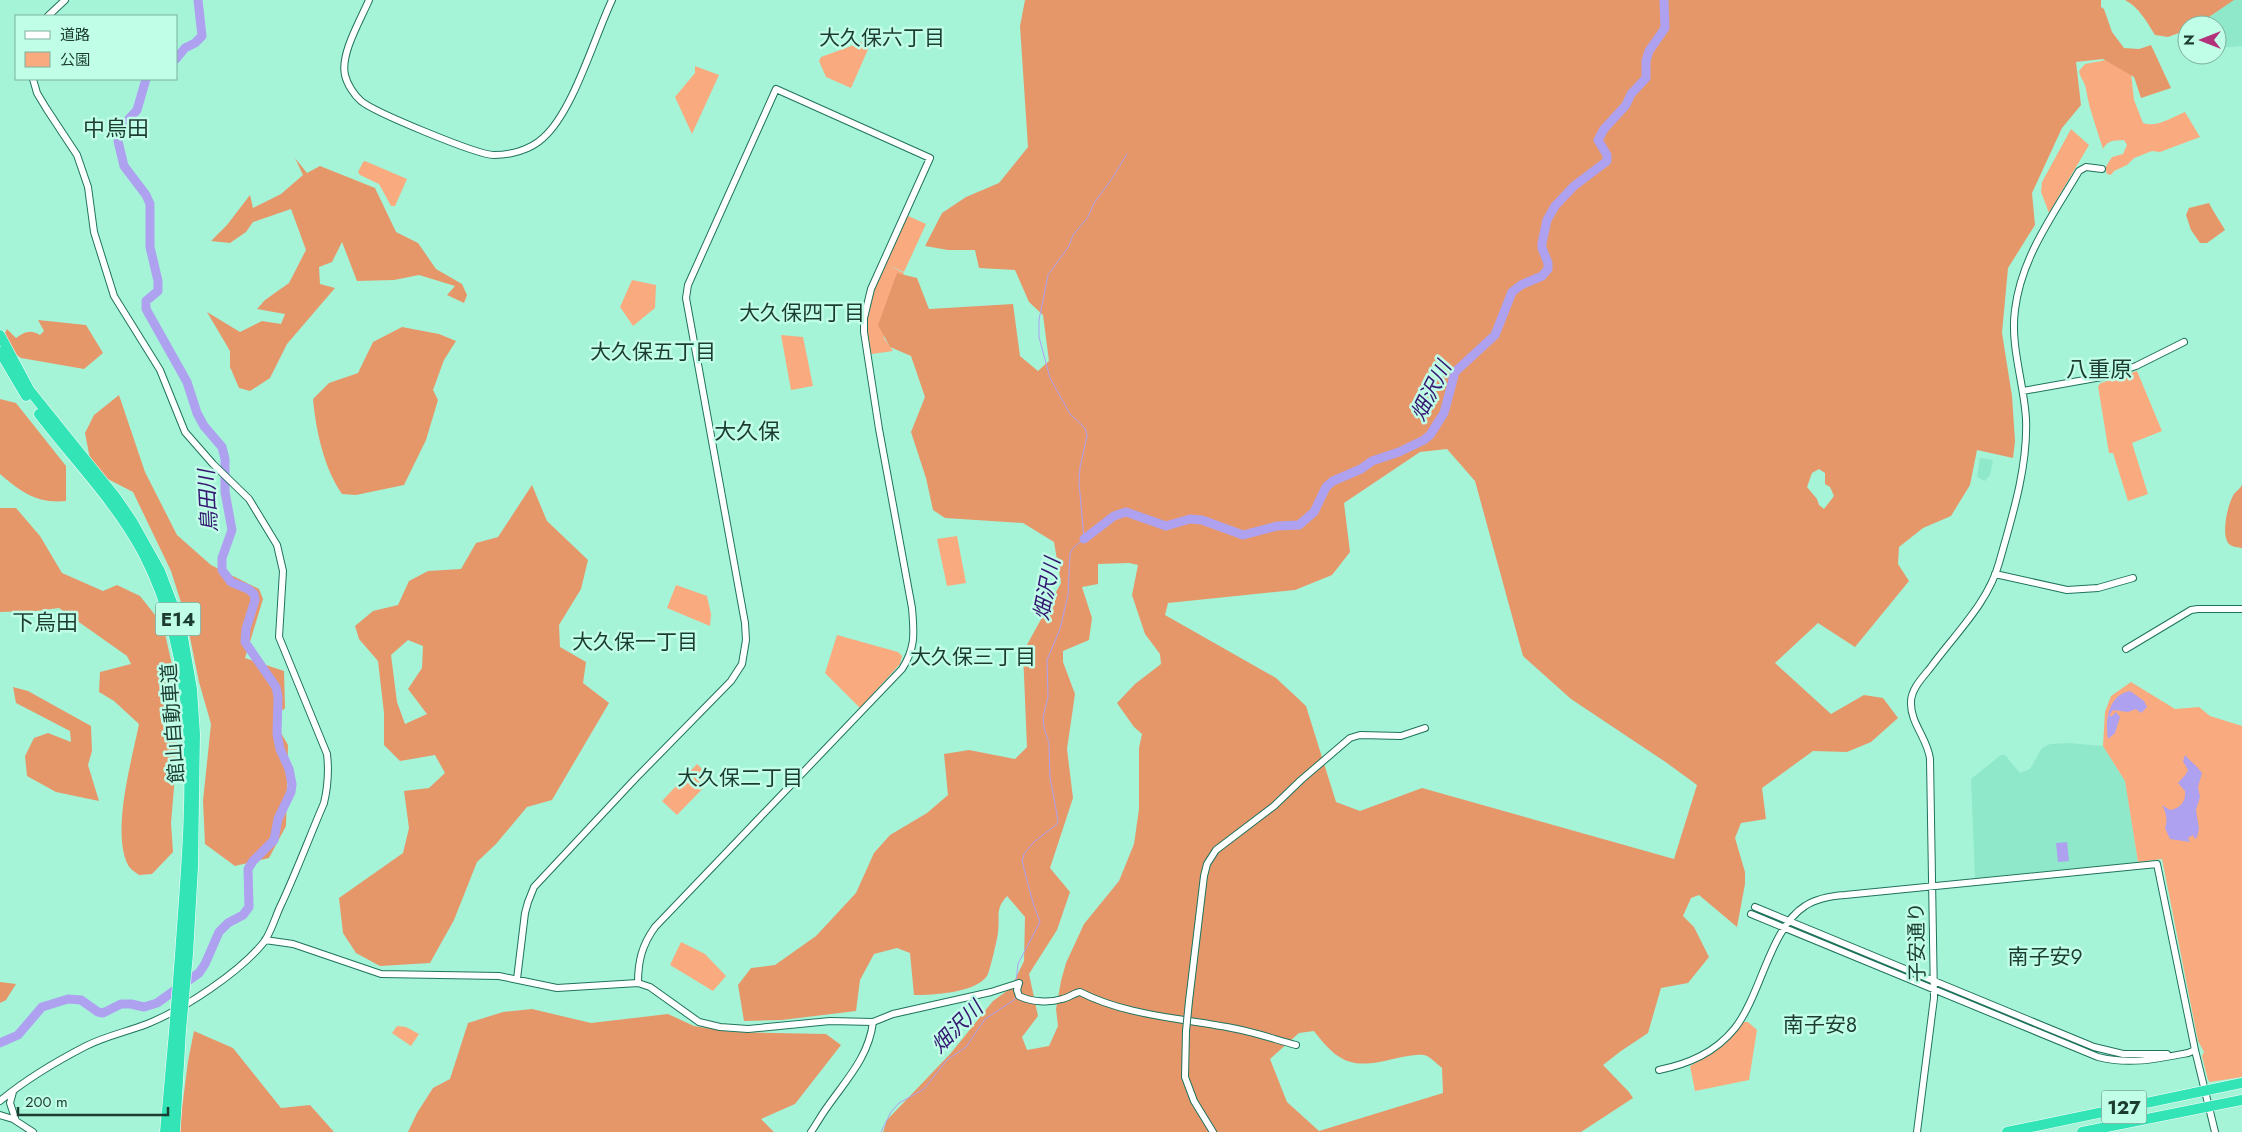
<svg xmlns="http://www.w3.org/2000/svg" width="2242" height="1132" viewBox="0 0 2242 1132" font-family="Jost,'Noto Sans JP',sans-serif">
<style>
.built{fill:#90e8ca}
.green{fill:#f9ab7f}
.forest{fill:#e6976a;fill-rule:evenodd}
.water{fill:#ada1f0}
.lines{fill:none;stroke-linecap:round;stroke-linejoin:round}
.stream{stroke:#ada1f0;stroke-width:1}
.river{stroke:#ada1f0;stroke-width:9}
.minor-casing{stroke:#1f735c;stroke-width:8}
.highway-casing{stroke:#fff;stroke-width:11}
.minor{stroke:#fff;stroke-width:6}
.highway{stroke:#33e4b6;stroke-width:10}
.minor-bridge-casing{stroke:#1f735c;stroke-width:8;stroke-linecap:butt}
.highway-bridge-casing{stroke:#fff;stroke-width:11;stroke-linecap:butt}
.minor-bridge{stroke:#fff;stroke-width:6}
.highway-bridge{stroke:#33e4b6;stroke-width:10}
.labels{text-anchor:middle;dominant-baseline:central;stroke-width:5;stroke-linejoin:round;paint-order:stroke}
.shield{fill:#c0fee7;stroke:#4d7668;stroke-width:1}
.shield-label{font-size:19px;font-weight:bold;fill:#1c3c32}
.street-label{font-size:20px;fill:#1c3c32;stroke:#c0fee7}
.neighbourhood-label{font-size:21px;fill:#1c3c32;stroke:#c0fee7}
.water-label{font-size:21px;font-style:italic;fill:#351872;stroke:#c0fee7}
.quarter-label{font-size:22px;fill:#1c3c32;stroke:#c0fee7}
</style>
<rect width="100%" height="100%" fill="#a5f4d8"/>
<path class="built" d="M2198,0h44v46l-25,2v-23h-26z
M1980,458l13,2 -3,15 -5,6 -8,-4z
M2069,743l34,3 22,35 13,81 -163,16 -4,-99 30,-24h4l15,18 10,-4 12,-21 8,-4z"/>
<path class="green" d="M873,38l-22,50 -25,-11 -7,-16 2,-4z
M2106,60l25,13 3,27 9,23c14,5 29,-6 42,-11l15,25 -40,15 -8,-1 -18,7 -7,7 -13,6 -3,4 -4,-1 -2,-6 7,-11 11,-3 4,-9 -3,-5c-10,1 -15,-1 -21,9 -6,-20 -14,-40 -17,-60 -1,-7 -6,-11 -7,-18l6,-7z
M695,66l24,9 -27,59 -17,-37 20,-24z
M2071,129l18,16 -40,68 -8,-21 1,-10z
M365,161l42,18 -12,27h-4l-12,-22 -19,-9 -2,-3 5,-10z
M906,215l20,9 -22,48 -16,-7 16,8 -22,47 2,18 9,13 -28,4 -4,-29 22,-63z
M632,280l24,5 -1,23 -22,18 -13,-19z
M781,335l22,2 10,49 -22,4z
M2137,371l25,60 -30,12 16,51 -20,7 -15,-48h-4l-11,-67 3,-3z
M957,536l9,47 -19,3 -10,-47z
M676,585l31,11 4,18 -1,12 -43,-18z
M837,635l61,17 4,4 -2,8 -40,44 -35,-35z
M2131,682l44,27 24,-2 11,9 32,10v351l-32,5 -2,-2 -6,-24 2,-4 -6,-11 -36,-182 -24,3 -13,-81 -22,-35 2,-34 6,-16z
M697,764l15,15 -35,36 -15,-14z
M681,942l24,12 21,22 -13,15 -43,-26z
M1743,1022h5l9,8 -8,50 -54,11 -5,-25 27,-16z
M397,1026l9,1 13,7 -8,12 -19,-13z"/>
<path class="forest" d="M1025,0h1076v7l3,2 8,23 12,16 15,1 12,-4 20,43 -30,10 -7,-21 -31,-18 -27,3 5,43 -19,23 -30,65 3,32 -27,43 -6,65 10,63 3,45 -2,17 -36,-8 -7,35 -19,31 -28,12 -24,19 -1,17 11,17 -54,66 -37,-24 -43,40 56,51 33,-19 19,3 15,20 -27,24 -24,10 -34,-1 -51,37 4,31 -25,4 -6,15 10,34v12l-8,43 -38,-32 -8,3 -8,18 11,11 15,30 -21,26 -27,5 -13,45 -27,18 -18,14 26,27 4,6 -52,34h-698l4,-12 64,-67 42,-52 18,-13 13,-27 1,-44 -18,-21c-12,13 -7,20 -9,36 0,5 -9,42 -11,44 -12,17 -54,19 -73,19l-4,-42 -13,-5 -23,6 -14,26 -4,31 -74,9 -38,1 -6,-36 13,-17 24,-3 41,-29 40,-43 18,-40 16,-18 37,-22 21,-18 -4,-41 25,-4 46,9 12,-12 -4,-95 38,-69 -7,-41 -31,-19 -78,-5 -12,-8 -7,-32 -15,-46 14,-35 -14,-41 -21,-9 -12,-22 19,-52 20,5 12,31 84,-5 7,52 18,15 11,-10 -6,-46 -14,-13 -14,-32 -36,-2 -4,-18h-27l-23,-4 17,-33 24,-16 33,-14 29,-36 -8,-121zM1447,449l28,32 48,175 48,43 96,64 30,22 -23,74 -252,-71 -62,23 -24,-9 -30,-96 -30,-28 -111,-63 3,-12 127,-13 37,-15 18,-23 -6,-49 76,-51zM1819,469l6,4v11l5,3 4,9 -10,13 -5,-4 -2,-6 -10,-12 5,-14zM1129,563l9,2 -6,30 13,39 15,20 1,10 -26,20 -18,19 17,24 8,7 -3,14v61l-5,35 -15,37 -35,43 -18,39 -5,18 -5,28 2,17 -9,20 -22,4 -5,-13 16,-21 -9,-42 28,-44 13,-38 -20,-24 23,-70 -6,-49 8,-55 -12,-32v-11l26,-11 3,-22 -10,-31 16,-3v-20zM1314,1031c25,33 39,38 79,28 10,-2 21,-5 31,-4 6,1 13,9 18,13l1,25 -124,38 -32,-29 -17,-43 29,-26z
M2125,0h109l-37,25h-10v5l-19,7 -13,-2c-9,-14 -16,-28 -30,-35z
M295,158l12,15 13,-7 55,22 21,44 22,11 18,26 26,15 5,11 -3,8 -17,-8 8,-9 -36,-11 -25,5 -37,1 -15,-39 -10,20 -13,5 1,17 15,4 -48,56 -17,34 -20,13 -11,-3 -9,-21v-16l-23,-39 33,20 22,-11 19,3 4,-10 -28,-5 8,-9 24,-17 17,-33 -15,-41 -38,13 -7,10 -16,11 -19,-2 16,-16 23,-30 3,13 28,-14 22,-19z
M2209,203c5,10 11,18 16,27l-18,13h-7l-9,-13 -5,-15 3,-7z
M38,320l48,5 17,28 -19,16 -63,-11 -10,-7 -8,-14 4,-8 9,9c8,-6 14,-9 24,-3l4,-4z
M402,327l37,7 17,7 -12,19 -11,30 5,10 -12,40 -22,45 -48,10 -14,-1c-18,-26 -26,-63 -29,-95l16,-16 29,-10 15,-31z
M119,395l26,77 32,63 34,30 48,24 4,10 -18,59 39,13 1,37 -12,11 15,26 -2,81 -17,32 -34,8 -30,-22 -2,-43 8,-77 -12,-42 -13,-64 -15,-47 -38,-79 -31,-16 -12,-17 -5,-26 9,-18z
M0,399l16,4 50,63v35c-29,3 -45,-9 -66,-27z
M532,485l15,36 41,39 -7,29 -22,36 1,22 26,15 -3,21 26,20 -57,97 -25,7 -31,37 -19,18 -23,58 -24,43 -50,3 -24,-13 -13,-20 -4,-35 64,-45 6,-25 -5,-37 25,-3 16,-15 -10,-18 -35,6 -16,-16v-32l-6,-52 -19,-22 -4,-13 18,-15 25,-6 11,-24 19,-10 33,-2 15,-26 22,-6zM408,640l15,6 -1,22 -14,21 19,25 -22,10 -8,-22 -6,-47z
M2242,485v63c-5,-1 -11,-1 -14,-5 -7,-10 0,-40 6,-49 2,-3 6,-5 8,-9z
M0,508h16l24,28 22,37 41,18 14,-6 23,11 23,29 12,53 4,51 -8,94 2,29 -21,22 -13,1c-4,-3 -9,-6 -11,-10 -17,-34 4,-105 11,-141l-25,-23 -15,-9 1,-20 31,-8 -4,-8 -68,-48 -23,3 -36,1z
M13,687l15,4 63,35 1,25 -4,14 11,36 -43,-9 -29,-16 -2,-20 9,-18 14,-5 23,9 -1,-11 -54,-28z
M0,982l16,2 -10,16 -6,3z
M532,1009l59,14 77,-9 26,12 38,6 94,2 15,11 -46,59 -34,15 13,13h-366l9,-19 16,-25 17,-9 18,-56 35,-11z
M194,1031l39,17 48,60 29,-3 24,27h-155l9,-71z"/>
<path class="water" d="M2130,691l14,10 3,6 -6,6 -5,-4 -8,3 -15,-2 -4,6h3l4,-4 4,5 -5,16 -7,6c-3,-18 0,-44 22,-48z
M2185,755c6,7 11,10 17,18l-4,14 2,10 -4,13 3,19 -2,8 -2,2 -2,-4 -5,3 2,4 -20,-3 -5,-11c3,-8 1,-16 -3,-23l8,5c11,-2 16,-9 15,-19l-7,-8 8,-9 2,-4 -5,-9z
M2067,842l2,19 -11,1 -2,-19z"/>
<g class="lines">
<path class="stream" d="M1016,982l2,-18 22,-42 -7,-19 -11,-42 2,-7 10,-12 23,-18 1,-4 -8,-42 -1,-35 -5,-15 -1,-11 5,-20 -1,-37 13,-31 8,-34 2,-42 3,-5 11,-9 -5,-57 1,-15 7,-31 -2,-8 -15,-14 -20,-36 -11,-41v-17l9,-45 21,-29 4,-11 15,-18 6,-14 17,-23 16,-26
M881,1132l10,-20 8,-9 25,-14 23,-29 19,-13 19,-28 29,-19 2,-4"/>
<path class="river" d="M176,59l9,-11 10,-5 7,-7 -4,-36
M1084,539l30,-23 12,-4 40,14 24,-7 12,1 41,15 34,-9 22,-1 15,-13 12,-25 7,-6 28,-12 11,-8 27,-9 25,-12 6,-5 14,-22 11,-41 40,-37 17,-43 9,-7 21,-9 6,-7v-6l-6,-15v-5l5,-23 8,-14 19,-20 33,-25v-6l-9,-15 6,-11 22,-24 5,-11 15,-16v-17l3,-10 16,-23 -1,-28
M0,1043l18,-8 24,-28 26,-8 13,1 17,12 5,1 18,-9h10l13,3 13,-4 42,-30 6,-9 14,-32 9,-9 15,-8 6,-8 -1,-38 5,-8 21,-21 4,-21 13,-27 1,-8 -3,-15 -9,-20 -3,-15 1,-37 -2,-10 -31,-45 1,-13 9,-29 -1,-6 -6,-5 -17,-7 -9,-12v-12l10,-28 -7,-38v-33l-3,-12 -18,-21 -7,-13 -10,-31 -41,-73v-8l12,-10v-10l-8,-34v-43l-4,-9 -22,-29 -6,-25 1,-11 18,-20 9,-31"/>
<defs>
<path id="minor" d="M369,0c-8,19 -29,54 -24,75 2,9 9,20 16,26 13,11 116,54 133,54 17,0 36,-5 49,-17 30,-26 51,-100 69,-138
M48,16l17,-16
M2023,391l84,-15 29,-10 48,-24
M1995,574l72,16 31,-2 35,-10
M2126,649l65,-39 7,-1h44
M1755,907l339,140 29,7h44
M1751,914l347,143c31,8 59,2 90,-4l7,-3
M265,940l28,4 88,30 118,2 58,12 81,-5 12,4 49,35 21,5 28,2 82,-8 43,1 20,-8 98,-22 28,-9
M517,979l8,-66 3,-11 6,-15 101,-108 96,-98 11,-17 4,-24 -1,-17 -59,-325 2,-13 88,-196 154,69 -59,131 -7,29v14l15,97 33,179c2,25 4,39 -10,61l-247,258c-13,18 -17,34 -17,56
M1019,983l-2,7 2,6c12,6 30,7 43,3 6,-1 12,-6 18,-7 49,25 105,26 157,37 20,4 40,11 59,16
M1189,1001l15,-125 3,-12 9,-14 58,-44 27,-26 49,-42 10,-3 41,1 24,-8
M1186,1031l-1,46 9,24 19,31
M1659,1070c29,-6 56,-17 76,-42 26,-33 35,-100 70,-122 12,-8 26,-10 40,-11l312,-31 38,186 20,82
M13,1092l-3,11 6,18
M0,1101c25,-21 57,-40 86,-55 20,-10 40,-14 61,-22 37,-15 92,-51 117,-82 7,-10 11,-24 16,-35 16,-34 29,-69 44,-104 4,-17 5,-32 3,-49l-48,-117 4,-66 -6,-26 -28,-46 -36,-35 -28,-32 -25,-62 -46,-74 -20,-64 -6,-45 -11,-32 -31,-47 -9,-15 -4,-14
M0,1115l13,4 20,13
M811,1132c6,-9 11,-18 17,-26 19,-27 41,-50 45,-84
M1917,1132l17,-134 -4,-239c-2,-20 -20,-36 -19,-57 0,-13 12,-25 20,-35 24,-33 57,-64 68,-104 13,-46 29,-96 27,-144 -2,-36 -16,-73 -11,-109 6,-52 38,-95 64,-139l7,-4 16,2"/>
<path id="highway" d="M0,335l30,56 87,108 15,22 28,50 21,55 11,63 3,45 -2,133 -5,87
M0,352l26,44
M39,414c35,46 77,88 104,139 64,123 46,269 37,402
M165,1132l9,-100
M175,1132l6,-102
M2007,1132l235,-49
M2082,1132l160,-32"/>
</defs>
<use href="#minor" class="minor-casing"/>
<use href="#highway" class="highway-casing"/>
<use href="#minor" class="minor"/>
<use href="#highway" class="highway"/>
<defs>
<path id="minor-bridge" d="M1186,1031l3,-30"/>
<path id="highway-bridge" d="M181,1030l7,-76
M174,1032l6,-77"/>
</defs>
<use href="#minor-bridge" class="minor-bridge-casing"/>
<use href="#highway-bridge" class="highway-bridge-casing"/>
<use href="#minor-bridge" class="minor-bridge"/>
<use href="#highway-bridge" class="highway-bridge"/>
</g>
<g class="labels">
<g class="shield">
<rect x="155.5" y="602.5" width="45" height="33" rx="4"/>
<rect x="2101.5" y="1090.5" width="45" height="33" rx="4"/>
</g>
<g class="shield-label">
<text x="178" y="619">E14</text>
<text x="2124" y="1107">127</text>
</g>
<g class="street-label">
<text transform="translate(173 723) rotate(-94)">館山自動車道</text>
<text transform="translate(1917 942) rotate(-91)">子安通り</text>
</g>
<g class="neighbourhood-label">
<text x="882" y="38">大久保六丁目</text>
<text x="802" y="313">大久保四丁目</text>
<text x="653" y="352">大久保五丁目</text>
<text x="635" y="642">大久保一丁目</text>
<text x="973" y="657">大久保三丁目</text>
<text x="740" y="778">大久保二丁目</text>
<text x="2045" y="957">南子安9</text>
<text x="1820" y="1025">南子安8</text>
</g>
<g class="water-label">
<text transform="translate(1431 391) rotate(-63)">畑沢川</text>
<text transform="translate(208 501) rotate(-93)">鳥田川</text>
<text transform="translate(1047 589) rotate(-79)">畑沢川</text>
<text transform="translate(957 1027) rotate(-45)">畑沢川</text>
</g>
<g class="quarter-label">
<text x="116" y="128">中烏田</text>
<text x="2099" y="369">八重原</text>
<text x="747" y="431">大久保</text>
<text x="45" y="622">下烏田</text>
</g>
</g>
<rect x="15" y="15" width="162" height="65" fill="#c0fee7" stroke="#7eb09f"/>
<rect x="25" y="31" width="25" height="8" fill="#ffffff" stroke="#7eb09f"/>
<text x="60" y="40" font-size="15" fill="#1c3c32">道路</text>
<rect x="25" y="52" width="25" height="15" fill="#f9ab7f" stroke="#7eb09f"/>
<text x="60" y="65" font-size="15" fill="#1c3c32">公園</text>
<g transform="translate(2202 40) rotate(270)"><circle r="24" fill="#c0fee7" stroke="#7eb09f"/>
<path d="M0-4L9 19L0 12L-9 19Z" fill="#b3317b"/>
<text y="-8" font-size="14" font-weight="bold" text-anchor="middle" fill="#1c3c32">N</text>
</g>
<path d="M18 1107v8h150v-8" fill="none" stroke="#1c3c32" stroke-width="2.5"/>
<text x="25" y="1107" font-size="15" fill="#1c3c32" stroke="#c0fee7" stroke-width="4" paint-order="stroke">200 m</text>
</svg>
